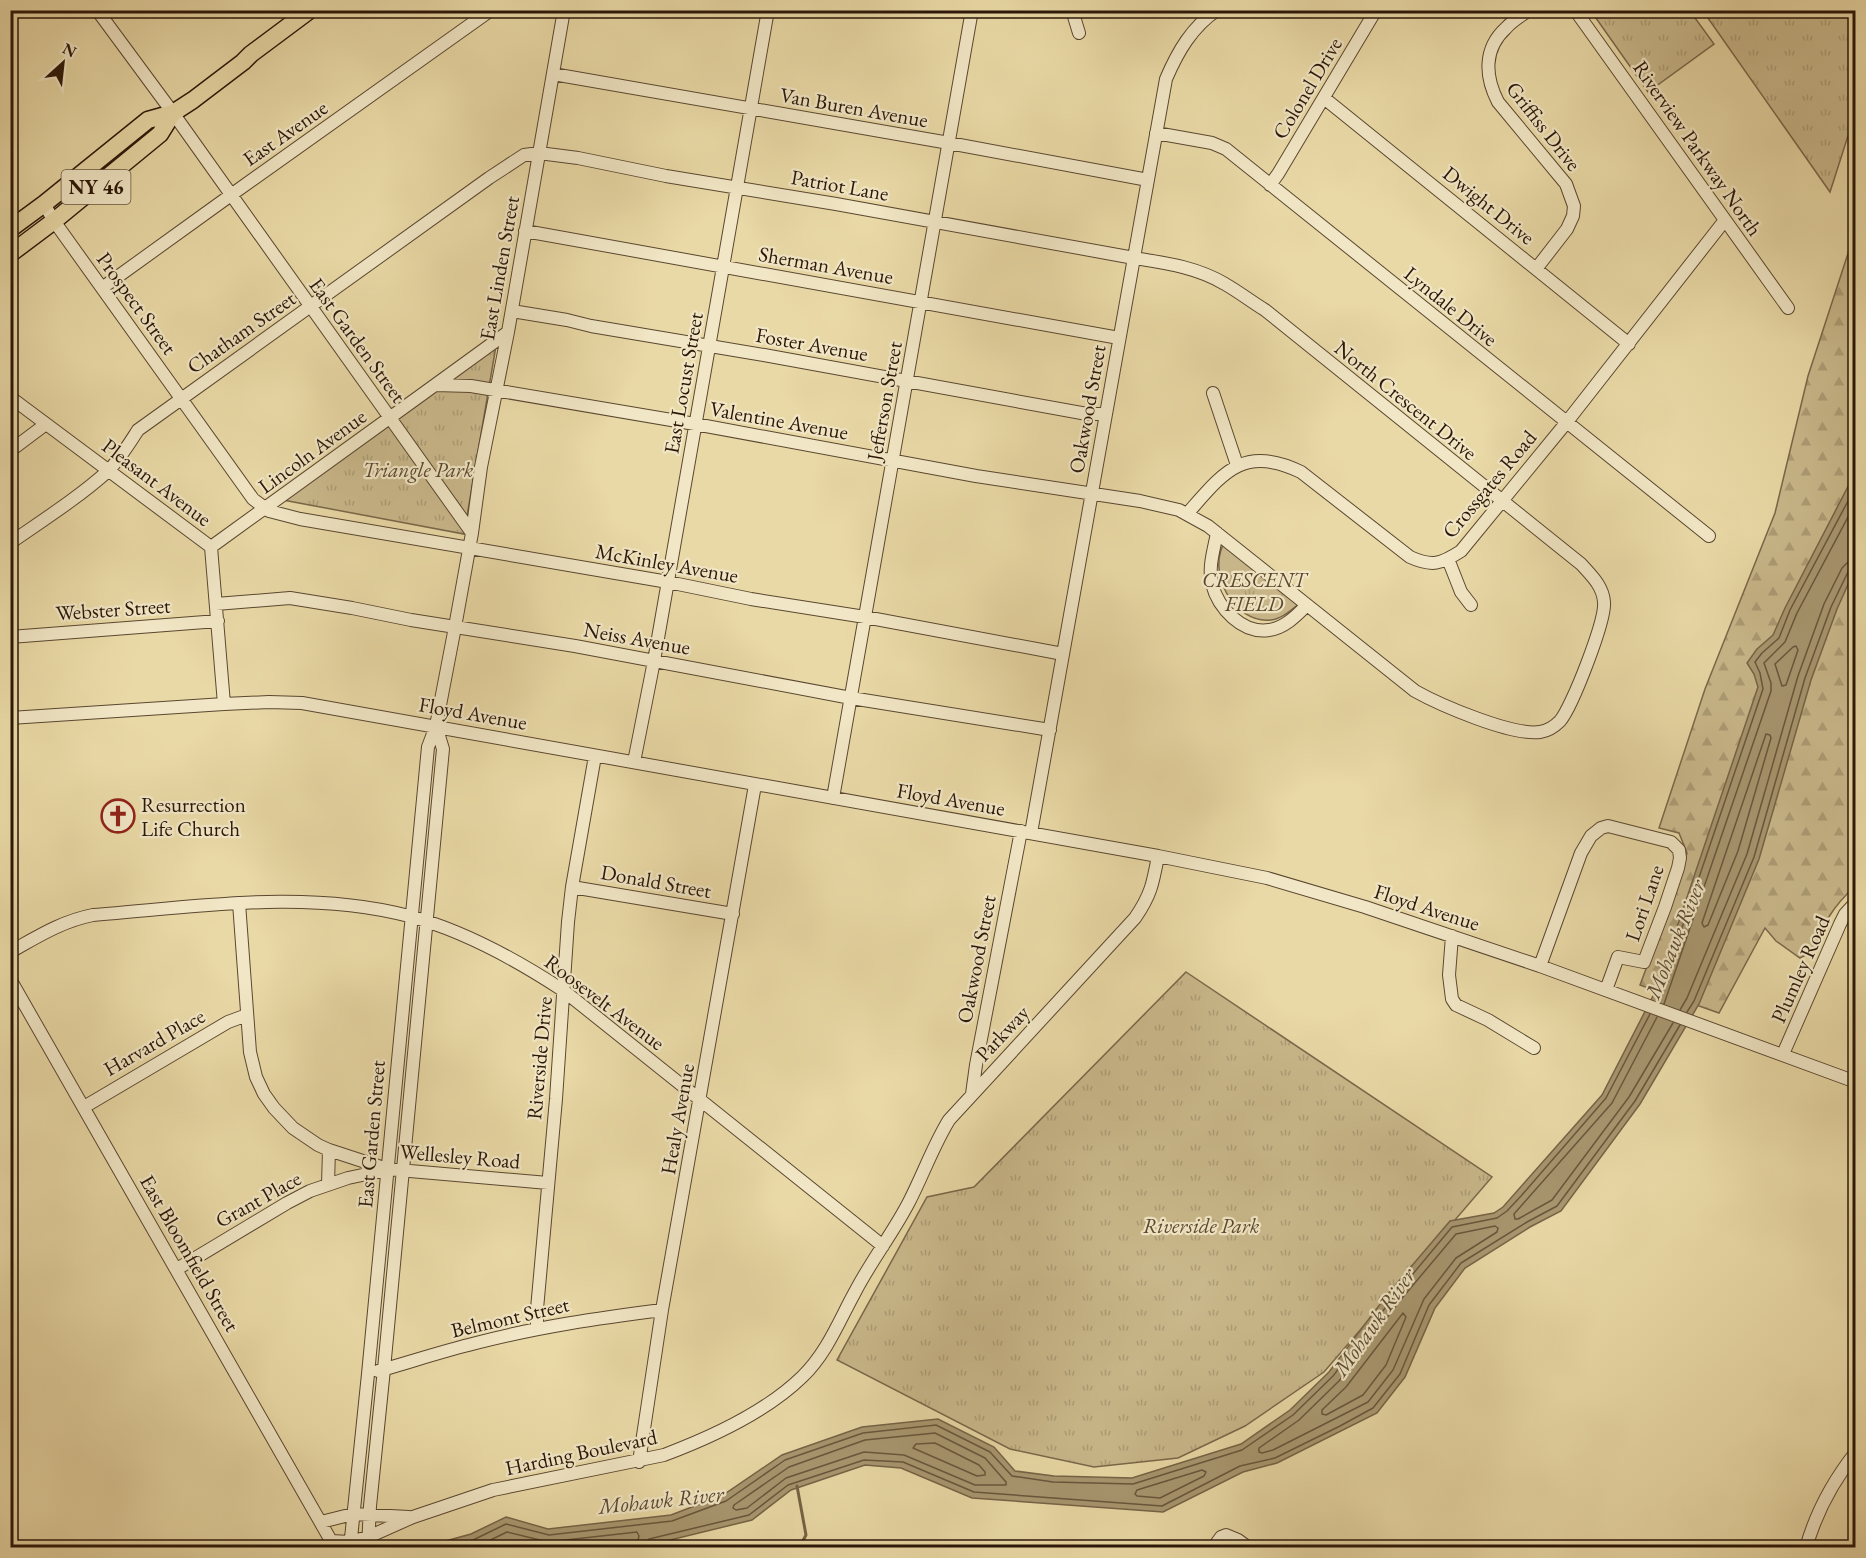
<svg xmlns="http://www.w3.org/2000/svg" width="1866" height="1558" viewBox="0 0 1866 1558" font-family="'EB Garamond',serif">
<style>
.grass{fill:url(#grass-tufts);stroke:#7a674a;stroke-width:1.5}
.forest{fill:url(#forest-firs);stroke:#7a674a;stroke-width:1.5}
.water{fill:#a89770;stroke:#766346;stroke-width:1.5}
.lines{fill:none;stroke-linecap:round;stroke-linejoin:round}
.shore{stroke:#69563c;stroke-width:1.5}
.stream{stroke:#766346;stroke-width:3}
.minor-casing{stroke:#5a4730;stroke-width:14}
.major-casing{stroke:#2a1608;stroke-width:19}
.minor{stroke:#f1e6c5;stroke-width:12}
.major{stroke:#e9d9a6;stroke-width:16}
.labels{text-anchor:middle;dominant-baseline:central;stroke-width:4.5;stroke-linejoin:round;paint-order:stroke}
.shield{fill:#f1e6c5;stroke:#665441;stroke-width:1.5}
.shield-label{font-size:20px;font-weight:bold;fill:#2a1608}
.street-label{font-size:21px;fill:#2a1608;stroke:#f1e6c5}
.park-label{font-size:21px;font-style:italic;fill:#5a472f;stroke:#f1e6c5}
.poi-label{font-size:21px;fill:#2a1608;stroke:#f1e6c5;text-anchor:start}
.water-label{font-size:22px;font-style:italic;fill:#5c4a32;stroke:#f1e6c5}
</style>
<defs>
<pattern id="grass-tufts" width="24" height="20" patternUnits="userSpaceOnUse" patternTransform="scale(1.5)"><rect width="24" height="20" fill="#c9b88b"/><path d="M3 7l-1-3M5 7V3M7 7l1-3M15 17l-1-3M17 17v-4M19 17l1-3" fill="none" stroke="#ad9d76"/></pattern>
<pattern id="forest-firs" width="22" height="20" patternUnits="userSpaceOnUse" patternTransform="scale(1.5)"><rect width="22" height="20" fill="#c9b88b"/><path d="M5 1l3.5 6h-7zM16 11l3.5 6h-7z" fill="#ad9d76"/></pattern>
</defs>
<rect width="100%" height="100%" fill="#e9d9a6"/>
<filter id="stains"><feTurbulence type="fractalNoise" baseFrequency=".00333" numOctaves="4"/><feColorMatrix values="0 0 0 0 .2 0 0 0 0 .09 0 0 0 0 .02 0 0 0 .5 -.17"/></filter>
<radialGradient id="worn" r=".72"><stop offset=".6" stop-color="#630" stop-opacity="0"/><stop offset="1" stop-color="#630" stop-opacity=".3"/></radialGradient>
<path class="grass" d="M1591,11h99l24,33 -66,48z
M1703,11h152v103l-25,78z
M497,340l-33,194 -181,-34z
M1226,540l77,61c-10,7 -20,18 -32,19 -38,4 -66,-50 -45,-80z
M1186,972l306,205 -168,195 -79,54 -67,32 -84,9 -84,-18 -173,-89 90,-163 47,-10z"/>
<path class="forest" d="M1855,232v654c-22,21 -31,35 -40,64l-15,8 -24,-17 -11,-13 -46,85 -79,-28 33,-88 14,-44 -8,-20 -20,-5 46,-139 70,-176 33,-137z"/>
<path class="water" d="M1855,473v96l-18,40 -26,71 -52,179 -60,145 -59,100 -79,107 -31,16 -65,41 -30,40 -30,69 -28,36 -100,50 -34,9 -80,40 -191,-14 -71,-30 -36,-3 -74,25 -39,30 -94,23 -25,5h-213l51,-14 35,-17 42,12 123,-14 52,-20 59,-40 80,-28 76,-8 56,28 21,24 39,5 78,2 109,-34 49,-34 39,-38 58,-77 63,-74 44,-8 9,-6 99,-112 53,-103 103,-305 -4,-13 -7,-11 10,-14 16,-14 12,-27z"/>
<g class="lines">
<path class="shore" d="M1796,646l2,4 -12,35 -4,1 -7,-22 18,-17z
M1766,734l4,1 1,3 -33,113 -30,74 -4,2 -2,-4z
M1657,1001l106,-312 -3,-16 -5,-11 7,-9 17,-15 11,-28 66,-124
M1664,1004l107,-313v-8l-7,-20 21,-21 12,-29 59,-111
M1680,1010l7,-12 60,-144 51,-178 26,-72 18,-36 5,-5 9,-2
M1687,1012l7,-11 60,-144 51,-179 26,-71 17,-35 8,-3
M1657,1017l-45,86 -98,111 1,5h3l34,-19 77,-103 44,-74
M1495,1226l3,2 -1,4 -41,26 -32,41 -31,71 -25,32 -95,48 -11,3 -3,-1v-4l40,-28 40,-39 59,-78 58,-69z
M1403,1313l3,4 -20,48 -23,30 -37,20 -4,-1v-4l24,-23z
M935,1433l50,25 21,24v3h-31l-71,-30 -40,-3 -78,26 -39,30 -11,2 -3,-2 1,-3 55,-38 76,-27z
M935,1443l44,22 6,7v3l-8,1 -64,-28 3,-4z
M1202,1470l4,2 -2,4 -44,22 -23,-2 -2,-2 2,-4z
M444,1548l29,-8 33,-16 43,11 123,-14 54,-20 59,-41 78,-27 73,-8 54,27 22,24 41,6 80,2 109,-34 51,-35 40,-39 59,-77 60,-72 45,-9 10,-7 14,-15 85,-98 44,-84
M474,1548l33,-16 41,10 89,-10 2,4 -3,12
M644,1548l1,-6 4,-3 100,-24 39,-30 76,-25 39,2 71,30 188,14 78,-40 35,-8 65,-32 33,-18 27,-34 29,-69 32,-42 66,-41 30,-16 78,-105 45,-76"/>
<path class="stream" d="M797,1486l9,49 -7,13"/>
<defs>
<path id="minor" d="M97,10l76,103 299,420
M1072,10l7,23
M1529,10c-8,6 -17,11 -23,18 -23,21 -21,49 -8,74l68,82 8,22 -1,10 -6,13 -31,40
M1575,10l213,298
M553,74l396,69 199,37
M1324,98l305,246
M1156,133l56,10 14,6 483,387
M1270,185l8,-11 98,-164
M44,204l10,17 199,278 16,12 31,8 368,63 83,17 114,18 198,37
M525,231l594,107
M102,288l129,-93 260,-185
M512,311l55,9 24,6 173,29 323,59h19
M435,385l73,-53
M1213,393l24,72
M10,397l201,150
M10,451l36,-27
M1187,514c36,-41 56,-70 114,-42l109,85c22,10 31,7 51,-6l105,-128 159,-203
M1217,533c-3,16 -9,34 -5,51 6,24 30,50 57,46 16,-2 28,-15 38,-25
M10,543c33,-23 68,-45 98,-72 12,-12 21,-27 30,-41l351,-252 35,-23 15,-2 39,5 88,18 170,28 298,54c31,5 63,9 91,26 14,8 27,18 40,26l316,254c10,11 22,22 23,38 2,18 -32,105 -44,119 -5,5 -13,10 -20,11 -28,4 -100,-27 -125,-41l-207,-165 -29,-16 -39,-9 -164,-25 -281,-52 -224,-38 -36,-1 -224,162
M211,547l13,157
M1448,559l13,33 10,13
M216,604l74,-6 62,10 59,12 164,26 276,52 199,32
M10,637l208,-16
M10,718l214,-14 45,-2 33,1 856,153 109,22 98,29 175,59 316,116
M634,762l20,-101 114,-651
M833,798l139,-788
M1031,833l135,-754c12,-28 26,-52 51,-69
M572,887l161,27
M239,903l11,149 6,25 8,17 10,14 19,20 25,17 11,5 58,19 161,14
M1452,936l-3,39 3,24 4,6 32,15 46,28
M10,952c27,-15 52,-31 83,-37 104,-8 213,-26 316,1 56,15 108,44 155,75l319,255
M1540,966l41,-113 10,-17 10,-8 7,-2 63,16 8,8 1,8 -2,10 -13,39 -21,55 -26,-5 -12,33
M10,979l324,567
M1783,1054l57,-130 5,-10 11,-12
M972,1094l4,-29 45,-234
M84,1107l144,-85 19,-7
M328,1184l1,-34
M177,1269l110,-66 23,-12 38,-13 38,-8
M537,1329v-20l19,-210 12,-177 4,-35 23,-131
M378,1371c32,-9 65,-20 98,-28 61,-16 123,-25 186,-33
M639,1462l23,-152 93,-525
M321,1522l32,-8 56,3
M331,1541l19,1 18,-5 45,-20 80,-27 171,-35c48,-18 102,-43 138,-78 25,-24 37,-56 53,-85 16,-31 38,-59 54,-90 14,-27 24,-56 40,-82l186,-202c16,-23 18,-35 23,-62
M350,1548l18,-174 60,-627 8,-21 19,-99 17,-94 9,-66 27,-135 56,-322
M368,1548l2,-42 14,-137 59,-620 -7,-23
M1213,1548l8,-11 5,-2 12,5 11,8
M1806,1548c10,-36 27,-67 50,-96"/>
<path id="major" d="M10,229l34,-25 104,-84 25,-7 20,-13 50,-38 8,-8 59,-44
M10,254l44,-33 106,-87 13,-21"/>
</defs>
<use href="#minor" class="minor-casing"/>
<use href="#major" class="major-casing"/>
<use href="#minor" class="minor"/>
<use href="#major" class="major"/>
</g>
<defs>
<symbol id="church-ring" viewBox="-11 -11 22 22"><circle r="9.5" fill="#f1e6c5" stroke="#8f2418" stroke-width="1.5"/><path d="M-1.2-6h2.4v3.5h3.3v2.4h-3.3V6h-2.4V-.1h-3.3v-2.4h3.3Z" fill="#8f2418"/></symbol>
</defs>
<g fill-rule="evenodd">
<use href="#church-ring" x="99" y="797" width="38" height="38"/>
</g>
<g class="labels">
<rect class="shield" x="61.5" y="170" width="69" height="34" rx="4.5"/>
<g class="shield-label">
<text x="96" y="187">NY 46</text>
</g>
<g class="street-label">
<text transform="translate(1307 88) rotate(-59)">Colonel Drive</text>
<text transform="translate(854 107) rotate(10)">Van Buren Avenue</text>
<text transform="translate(1544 126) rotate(52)">Griffiss Drive</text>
<text transform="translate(285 133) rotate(-35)">East Avenue</text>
<text transform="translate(1698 148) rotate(55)">Riverview Parkway North</text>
<text transform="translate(840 185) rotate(10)">Patriot Lane</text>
<text transform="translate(1489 205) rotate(39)">Dwight Drive</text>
<text transform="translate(826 265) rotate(10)">Sherman Avenue</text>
<text transform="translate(499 268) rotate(-80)">East Linden Street</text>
<text transform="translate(137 303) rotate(54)">Prospect Street</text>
<text transform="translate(1451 306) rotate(39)">Lyndale Drive</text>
<text transform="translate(241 332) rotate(-35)">Chatham Street</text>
<text transform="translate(358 340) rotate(54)">East Garden Street</text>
<text transform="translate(812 344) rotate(10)">Foster Avenue</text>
<text transform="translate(683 383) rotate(-80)">East Locust Street</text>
<text transform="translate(1406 400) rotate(39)">North Crescent Drive</text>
<text transform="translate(884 401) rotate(-80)">Jefferson Street</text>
<text transform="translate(1087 409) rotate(-80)">Oakwood Street</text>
<text transform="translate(779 420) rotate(10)">Valentine Avenue</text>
<text transform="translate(312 451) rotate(-36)">Lincoln Avenue</text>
<text transform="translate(157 482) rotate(37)">Pleasant Avenue</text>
<text transform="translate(1489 484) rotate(-50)">Crossgates Road</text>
<text transform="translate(667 563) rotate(10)">McKinley Avenue</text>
<text transform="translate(113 609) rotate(-4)">Webster Street</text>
<text transform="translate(637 638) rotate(10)">Neiss Avenue</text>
<text transform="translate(473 713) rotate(10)">Floyd Avenue</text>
<text transform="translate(951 799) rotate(10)">Floyd Avenue</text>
<text transform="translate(656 881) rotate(10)">Donald Street</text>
<text transform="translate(1644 903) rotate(-71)">Lori Lane</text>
<text transform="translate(1427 907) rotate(18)">Floyd Avenue</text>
<text transform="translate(976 959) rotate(-79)">Oakwood Street</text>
<text transform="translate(1800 969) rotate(-66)">Plumley Road</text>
<text transform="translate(605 1002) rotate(37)">Roosevelt Avenue</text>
<text transform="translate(1002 1033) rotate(-47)">Parkway</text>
<text transform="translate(154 1042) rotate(-30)">Harvard Place</text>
<text transform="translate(539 1058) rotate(-85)">Riverside Drive</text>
<text transform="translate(677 1119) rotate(-80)">Healy Avenue</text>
<text transform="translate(371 1134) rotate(-85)">East Garden Street</text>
<text transform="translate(460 1156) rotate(5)">Wellesley Road</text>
<text transform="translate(258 1199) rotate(-29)">Grant Place</text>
<text transform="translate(190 1253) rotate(60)">East Bloomfield Street</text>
<text transform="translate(510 1317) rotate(-13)">Belmont Street</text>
<text transform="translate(581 1452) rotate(-12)">Harding Boulevard</text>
</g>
<g class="park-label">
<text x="418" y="469">Triangle Park</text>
<text x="1254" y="579">CRESCENT<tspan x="1254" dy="24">FIELD</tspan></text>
<text x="1201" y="1225">Riverside Park</text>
</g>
<g class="poi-label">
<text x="141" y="804">Resurrection<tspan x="141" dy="24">Life Church</tspan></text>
</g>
<g class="water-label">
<text transform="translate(1675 939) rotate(-68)">Mohawk River</text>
<text transform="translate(1374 1322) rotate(-55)">Mohawk River</text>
<text transform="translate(661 1500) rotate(-6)">Mohawk River</text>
</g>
</g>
<rect width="1866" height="1558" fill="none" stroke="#e9d9a6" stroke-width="36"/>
<rect x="12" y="12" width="1842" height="1534" fill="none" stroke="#2a1608" stroke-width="3"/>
<rect x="18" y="18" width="1830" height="1522" fill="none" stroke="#2a1608" stroke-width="1.5"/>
<g transform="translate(63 63) rotate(27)" stroke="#f1e6c5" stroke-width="4.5" paint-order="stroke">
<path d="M0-4.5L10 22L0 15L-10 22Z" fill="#2a1608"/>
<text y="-9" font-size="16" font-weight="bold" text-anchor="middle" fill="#2a1608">N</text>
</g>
<rect width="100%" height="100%" filter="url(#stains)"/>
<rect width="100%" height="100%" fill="url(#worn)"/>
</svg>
